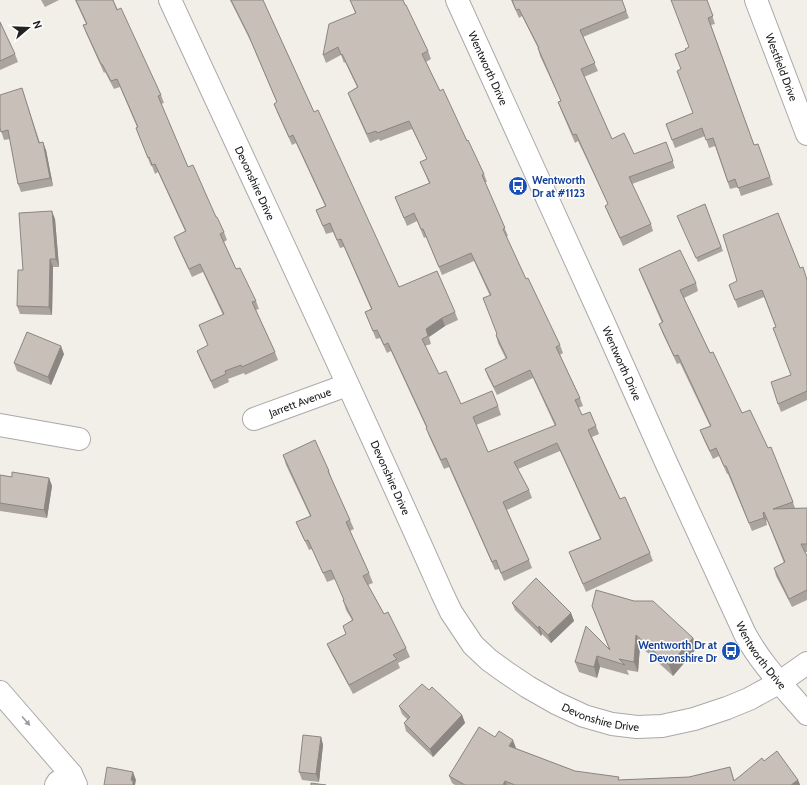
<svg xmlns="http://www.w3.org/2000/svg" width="807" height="785" viewBox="0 0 807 785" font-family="Cabin,sans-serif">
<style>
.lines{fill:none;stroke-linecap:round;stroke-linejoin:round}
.minor-casing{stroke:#a9a9a9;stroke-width:24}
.minor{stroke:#fff;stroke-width:22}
.wall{fill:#aba49e}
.shaded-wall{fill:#8b8681}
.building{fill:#c7bfb8;stroke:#8b8681}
.oneway{fill:#9c9c9c}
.labels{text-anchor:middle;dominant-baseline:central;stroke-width:3;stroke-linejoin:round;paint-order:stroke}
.street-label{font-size:11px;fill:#222;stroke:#fff}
.transit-label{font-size:11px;font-weight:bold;fill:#164399;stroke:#fff;text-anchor:start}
</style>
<rect width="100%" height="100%" fill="#f2efe9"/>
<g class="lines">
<defs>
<g id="minor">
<path id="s1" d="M170,0c91,197 184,394 272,593l9,19 22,33 16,15 18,13 21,14 28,16 28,13 28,8 25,3 25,-1 32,-7 33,-11 22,-9 31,-17 27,-19"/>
<path id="s2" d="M457,0l146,321 62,139 80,174c16,30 40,54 62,80"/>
<path id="s3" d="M756,0l51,134"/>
<path id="s4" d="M254,419l93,-34"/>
<path d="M0,425l79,14"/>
<path d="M0,692l71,82 5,11"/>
<path d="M56,785l2,-3 13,-8"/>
</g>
</defs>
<use href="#minor" class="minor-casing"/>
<use href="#minor" class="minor"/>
</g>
<path class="wall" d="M41,0h18l-14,7z
M75,0h38l48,95 3,8 -3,1 27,63 36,65 3,8 -3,2 12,27 20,32 3,8 -3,1 19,42 3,8 -33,15 -1,-2 -16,6 1,3 -15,7 -14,-30 -3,-8 11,-5 -9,-21 24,-10 -20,-43 -11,5 -15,-32 -3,-8 11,-6 -27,-59 -3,2 -3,-8h-1l-15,-38 1,-1 -17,-40 -6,2 -9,-17 -1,1 -18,-40 -3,-8 3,-1z
M230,0h33l51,112 85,175 56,25 3,8 -13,6 -16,11 2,7 -6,2 14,28 22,30 37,2 3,9 -25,10 12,27 67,-26 -22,-48 -36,17 -9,-18 -3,-8 21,-10 -8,-16 -2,-8 1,-1 -7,-38 -16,-35 -32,14 -16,-38 -2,1 -7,-17 -10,5 -12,-29 34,-14 -9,-21 7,-3 -15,-30 -32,12 -1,-2 -9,4 -19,-42 -3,-8 9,-6 -12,-25 -1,1 -3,-8 -15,8 -3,-8 32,-42 -5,-13h53l25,51 3,8 -5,3 14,29 44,83 3,8h-2l23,54 -2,1 20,42 34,66 3,8 -3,2 20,43 3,8 -5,2 4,7 14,11 3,8 -7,3 28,62 30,54 3,8 -67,31 -17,-40 31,-13 -40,-88 -42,18 11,21 3,8 -25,12 22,50 3,8 -28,13 -5,-12 -4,1 -46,-103 -5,2 -15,-33 -3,-9 -35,-76 -4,2 -7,-15 -4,1 -11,-27 6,-3 -27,-62 -4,1 -7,-16 -7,2 -10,-24 9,-4 -29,-63 -4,2 -15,-33 -3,-8 3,-1 -26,-61z
M511,0h111l7,18 -46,19 15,34 -14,6 28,62 22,15 32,-12 9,26 -43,16 19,40 2,7 -30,15 -15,-33 -3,-7 3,-2 -30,-63 -3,2 -14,-33 -3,-8 3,-1 -21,-45 -2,-8 -16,-32 -3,2z
M707,0l8,24 -4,1 43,120 4,-1 15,41 -32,11 -3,-9 -8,2 -15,-43 -6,2 -4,-12 -30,12 -9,-24 27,-11 -12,-44 5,-19 3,-3z
M0,22l15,32 3,8 -18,8z
M22,88l18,55 6,7 7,36 -32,6 -3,-8 -8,-45 -6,1 -4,-12z
M705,204l18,47 -25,11 -19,-42z
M55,219l4,48h-6l-1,48 -32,-1 -3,-8 6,-36z
M800,268l7,11v121l-26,12 -3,-8 13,-29 -15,-48 -12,-30 -26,11 -9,-23z
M639,269l57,14 2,8 -14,7 26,55 32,60 51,89 2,6h12v44h-2l2,4v44l-15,7 -16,-31 -2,-8 10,-5 -17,-43 -1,1 1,4 -15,6 -24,-57h-1l-8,-18 -6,3 -10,-21 -3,-8 10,-4 -30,-63 -3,1 -15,-32 -3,-8 3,-1 -20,-46z
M64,354l-13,31 -34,-14 -3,-8z
M283,455l46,16 3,9 18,40 4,9 -4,2 19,42 4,10 -5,2 16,29 22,34 4,9 -12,6 2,5 -47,26 -22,-41 -4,-9 19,-10 -3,-8 9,-6 -6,-10 -3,-10h1l-9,-21 -8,3 -15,-33 -3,1 -9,-19 -4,-9 14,-6 -24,-51z
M0,475l12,2 37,1 3,8 -5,32 -47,-7z
M512,603l59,10 3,8 -23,22 -9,-9 -1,2 -26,-26z
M592,606l101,32 4,10 -24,28 -33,-30 -2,26 -11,-2 2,5 -29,-8 -3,11 -18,-6 -4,-10 34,-13z
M429,690l33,25 3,8 -32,34 -27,-26 -2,-8 3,-4 -5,-5 -3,-8z
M321,737l2,8 -4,37 -17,-2 -3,-8z
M495,737l21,11h-1l60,23 45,9 69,-3 41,-10 4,13 30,-19 34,19 2,5h-345l-3,-2 -3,-7z"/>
<path class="shaded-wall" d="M43,142l3,8 7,36 -3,-8z
M52,211l3,8 4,48 -3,-8z
M50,259l3,8 -1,48 -3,-8z
M442,318l3,8 -16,11 -3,-8z
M61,346l3,8 -13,31 -3,-8z
M49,478l3,8 -5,32 -3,-8z
M763,513l3,8 1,4 -3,-7z
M571,613l3,8 -23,22 -3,-8z
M539,626l3,8 -1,2 -3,-8z
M636,635l4,11 -2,26 -4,-10z
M693,638l4,10 -24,28 -4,-11z
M597,656l3,11 -3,11 -3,-11z
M462,715l3,8 -32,34 -3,-8z
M321,737l2,8 -4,37 -3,-8z
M513,740l3,8 -4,6 -3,-8z
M133,772l3,8 -1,5h-2l-2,-5z
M798,780l2,5h-9z
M505,781l2,4h-4z"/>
<path class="building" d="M76,0h37l4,10 4,-2 40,87 -3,1 30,71 5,-2 23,52h1l7,15 -4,2 16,35 4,-1 16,33 -4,1 23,50 -33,15 -1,-2 -16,6 1,3 -15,7 -14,-30 11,-6 -9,-20 25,-11 -24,-50 -11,5 -15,-32 12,-6 -31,-67 -3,1 -3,-8 -1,1 -12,-30 2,-1 -21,-48 -6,2 -9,-17h-1l-18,-39 4,-1z
M231,0h32l51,112 4,-2 81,177 38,-16 18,41 -13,6 -16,11 2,7 -6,3 17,35 7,-3 15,33 31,-13 6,15 -25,11 15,35 68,-27 -26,-55 -36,17 -9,-18 22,-11 -11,-23 1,-1 -14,-36 8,-3 -20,-42 -32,14 -16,-38h-2l-7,-16 -10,5 -9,-21 35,-14 -10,-21 7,-3 -18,-38 -32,12 -1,-2 -9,3 -19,-41 10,-6 -16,-33 -1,1 -3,-8 -15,8 6,-31 27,-11 -6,-13h53l2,5h1l22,46 -6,3 18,37 3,-2 24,52 1,-1 16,34 -2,1 23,53 -2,1 23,50 2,-1 32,67 -4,2 24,51 -5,2 7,15 8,-3 6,14 -8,4 32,69 5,-2 25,56 -67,31 -14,-32 32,-13 -44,-96 -43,19 15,28 -26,12 26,58 -28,13 -5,-13 -4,2 -46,-104 -5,2 -15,-32 1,-1 -39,-84 -4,2 -7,-15 -4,1 -8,-19 7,-3 -31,-70 -4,1 -7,-17 -7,3 -7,-16 10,-4 -33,-71 -4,2 -15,-33 3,-2 -29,-68z
M512,0h110l4,11 -46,19 15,33 -14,6 31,70 12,-6 10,21 32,-12 7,19 -44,16 22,47 -31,14 -15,-32 3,-2 -32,-70 -3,1 -15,-33 3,-1 -23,-53h1l-20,-39 -3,1z
M671,0h36l6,16 -5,2 46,127 4,-1 12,33 -32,11 -3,-9 -7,3 -15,-44 -7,2 -4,-12 -30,12 -6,-16 27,-11 -16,-42 4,-2 -6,-15 11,-4 -1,-1 4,-2z
M0,22l15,32 -15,7z
M22,88l17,55 4,-1 7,36 -32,6 -10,-54 -7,2 -1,-4v-33z
M705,204l16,43 -25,11 -19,-42z
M52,211l4,48h-6l-1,48 -32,-1 1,-36h5l-4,-57z
M778,213l22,55 3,-1 4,13v111l-29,13 -7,-22 20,-7 -18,-47 3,-1 -14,-37 -27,10 -6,-15 8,-4 -14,-46z
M680,250l16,33 -16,7 30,63 3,-1 29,61 8,-3 18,38 3,-1 22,55 -20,7 34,-1v36h-6l6,12v34l-18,9 -15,-31 11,-6 -21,-50 -1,1 1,5 -15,5 -23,-57h-2l-8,-18 -6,3 -10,-21 11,-4 -33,-71 -4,1 -15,-32 4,-2 -24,-53z
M27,332l34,14 -13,31 -34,-14z
M315,440l14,31h-1l22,49 -4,2 23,51 -6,3 21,38 4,-2 18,36 -13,7 4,4 -48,26 -22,-41 19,-10 -3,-8 10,-6 -10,-20h1l-13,-30 -8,3 -15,-33 -3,1 -9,-19 15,-6 -28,-61z
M12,472l37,6 -5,32 -44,-7v-28l12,2z
M536,578l35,35 -23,22 -9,-9 -1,2 -26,-25z
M596,590l38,11h19l40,37 -24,27 -33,-30 -2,27 -15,-3 6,6 -28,-9 -3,11 -19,-5 11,-36 24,24 -18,-44z
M422,684l7,6 3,-3 30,28 -32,34 -26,-26 6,-6 -11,-11z
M479,727l16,10 4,-6 14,9 -4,6 66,25 44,6 -1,3 71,-3 41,-10 4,14 28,-23 2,3 13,-10 21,29 -7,5h-276l-10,-4 -2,4h-38l-16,-9z
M303,735l18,2 -5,37 -17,-2z
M107,767l26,5 -2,8 2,1v4h-29z
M311,783l15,2h-15z"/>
<defs><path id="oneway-solid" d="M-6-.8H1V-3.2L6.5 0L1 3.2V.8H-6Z"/></defs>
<use class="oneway" href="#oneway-solid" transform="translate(26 721) rotate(49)"/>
<defs>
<symbol id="bus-disc" viewBox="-11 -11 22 22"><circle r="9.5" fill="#1a4fb4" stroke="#fff"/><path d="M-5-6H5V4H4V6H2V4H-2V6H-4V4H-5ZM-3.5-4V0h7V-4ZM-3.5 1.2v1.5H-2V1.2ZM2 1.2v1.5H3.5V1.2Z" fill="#fff"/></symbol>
</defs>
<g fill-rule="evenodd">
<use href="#bus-disc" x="507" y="175" width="22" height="22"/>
<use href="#bus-disc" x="720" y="640" width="22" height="22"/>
</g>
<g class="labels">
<g class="street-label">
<text stroke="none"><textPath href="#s3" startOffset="72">Westfield Drive</textPath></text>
<text stroke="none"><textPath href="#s2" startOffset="75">Wentworth Drive</textPath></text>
<text stroke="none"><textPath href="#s1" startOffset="202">Devonshire Drive</textPath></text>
<text stroke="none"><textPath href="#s2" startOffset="399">Wentworth Drive</textPath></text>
<text stroke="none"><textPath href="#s4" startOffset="49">Jarrett Avenue</textPath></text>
<text stroke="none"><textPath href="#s1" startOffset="526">Devonshire Drive</textPath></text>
<text stroke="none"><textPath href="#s2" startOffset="723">Wentworth Drive</textPath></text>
<text stroke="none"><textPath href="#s1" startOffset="862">Devonshire Drive</textPath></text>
</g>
<g class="transit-label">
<text x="532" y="180">Wentworth<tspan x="532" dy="13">Dr at #1123</tspan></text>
<text x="717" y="645" text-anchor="end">Wentworth Dr at<tspan x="717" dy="13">Devonshire Dr</tspan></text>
</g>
</g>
<g transform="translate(28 28) rotate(71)" stroke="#ffffff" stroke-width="3" paint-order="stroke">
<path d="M0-3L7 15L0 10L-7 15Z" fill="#222222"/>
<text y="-6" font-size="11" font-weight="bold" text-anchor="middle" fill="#222222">N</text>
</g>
</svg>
